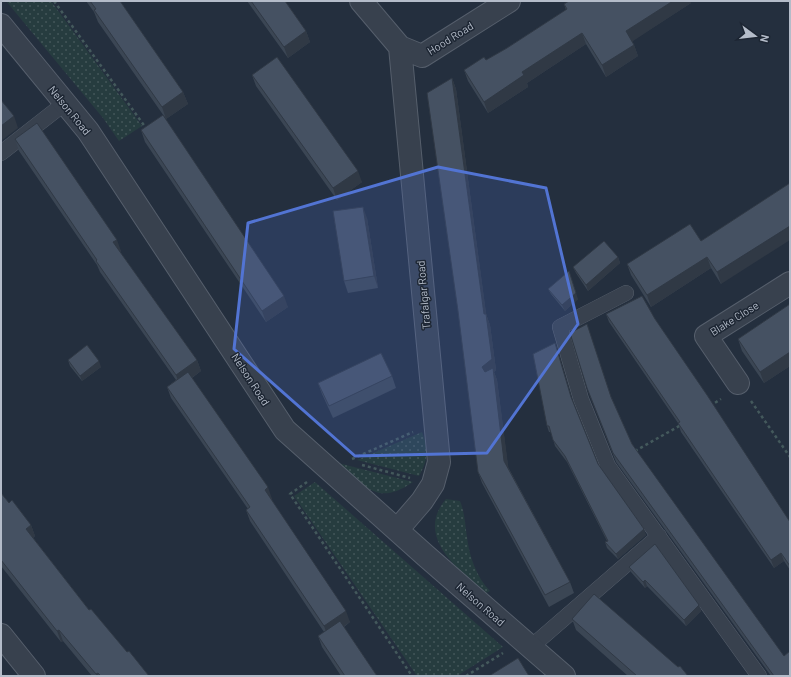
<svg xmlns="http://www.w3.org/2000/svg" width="791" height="677" viewBox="0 0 791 677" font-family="Barlow,sans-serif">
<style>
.grass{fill:url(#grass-dots)}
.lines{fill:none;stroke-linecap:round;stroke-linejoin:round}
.service-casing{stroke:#565f6c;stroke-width:16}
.minor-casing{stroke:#565f6c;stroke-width:24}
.path{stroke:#44595c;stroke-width:2.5;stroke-dasharray:3 3;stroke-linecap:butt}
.service{stroke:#38414e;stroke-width:15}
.minor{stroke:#38414e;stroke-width:22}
.wall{fill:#3b4654}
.shaded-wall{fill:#303945}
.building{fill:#455162;stroke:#303945}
.marked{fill:#5274d3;fill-opacity:0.2;stroke:#5274d3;stroke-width:3;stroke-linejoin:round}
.labels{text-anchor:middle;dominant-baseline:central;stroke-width:3;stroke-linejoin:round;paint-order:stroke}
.street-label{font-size:11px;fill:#b4bcc9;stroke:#1d2633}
</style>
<defs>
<pattern id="grass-dots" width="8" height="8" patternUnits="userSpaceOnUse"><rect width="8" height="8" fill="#263c3f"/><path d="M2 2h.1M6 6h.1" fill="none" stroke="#435659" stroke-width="1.8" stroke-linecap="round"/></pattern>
</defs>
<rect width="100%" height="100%" fill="#242f3e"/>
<path class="grass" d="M6,1h45l91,125 -23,15 -16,-23z
M422,432c7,17 6,28 -3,44l-62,-16z
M338,463l75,19c-36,25 -48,4 -75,-19z
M315,482l188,165 -46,29h-40l-123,-180z
M446,499l14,2c5,12 5,24 7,36 2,19 10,41 23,54l-6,3c-25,-25 -70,-57 -38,-95z"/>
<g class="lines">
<defs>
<path id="service" d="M1,153l64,-50
M626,293l-66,34 21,72 27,67 151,210
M531,647l128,-111"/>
<path id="minor" d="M361,1l39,46 22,9 87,-55
M1,25l87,106 197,299 141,126 138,120
M738,383l-32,-47 84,-53
M397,530l25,-29 11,-17 6,-22 -39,-415
M1,635l33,41"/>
</defs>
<use href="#service" class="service-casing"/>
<use href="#minor" class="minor-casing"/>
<path class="path" d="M54,1l92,127
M751,401l39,56
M710,406l11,-7
M635,451l46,-26
M352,459l61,-27
M362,465l48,13
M307,482l-17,12 122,182
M466,676l37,-23"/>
<use href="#service" class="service"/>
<use href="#minor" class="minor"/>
</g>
<path class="wall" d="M86,1h34l63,91 5,12 -22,15 -68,-97 -4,-10z
M247,1h38l21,30 4,11 -22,16z
M691,3l-59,38 2,4 4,11 -32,21 -20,-33 -59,39 1,4 -40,26 -20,-32 -4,-11 22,-10 21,-12 59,-38 -2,-6z
M252,75l110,107 -25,18 -81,-114z
M452,78l4,11 30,225 4,11 6,45 -2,2 3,8 11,87 62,115 4,11 -25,14 -67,-124 -4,-11z
M141,130l147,177 -22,15 -121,-180z
M15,139l106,112 -1,1 77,108 4,11 -9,7 80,121h-1l79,123 -6,5 33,49h-36l-19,-29 -4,-11 6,-4 -74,-111 -4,-11 2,-1 -77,-111 -4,-11 9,-7 -76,-108 -3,-7 -78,-114z
M790,183l-69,101 -10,-16 -60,39 -20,-32 -4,-11 74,-23z
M367,218l11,70 -30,5 -4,-12z
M618,257l2,6 -32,28 -12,-18 -3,-6z
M548,289l30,10 -13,12 -14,-17z
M790,304v62l-26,17 -22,-32 -4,-12z
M606,314l49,5 135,203v48l-6,-9 -10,7 -93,-136 -3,-9 -69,-101z
M555,343l17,57 26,64 48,71 -28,24 -11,-11 -2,-6 2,-1 -40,-79 -12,-16 -4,-14h-2l-2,-6z
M68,360l33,7 -19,14 -12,-15z
M392,376l4,12 -63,30 -11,-24 -4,-11z
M587,388l25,11 20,45 158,232h-19l-155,-214z
M1,493l8,10 22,22 4,11 -2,2 56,72 60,66h-57l-29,-35 -2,1 -60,-76z
M629,567l70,38 2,6 -15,15 -39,-40 -2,2 -14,-16z
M572,619l116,57h-60l-52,-46z"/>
<path class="shaded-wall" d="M673,1h17l1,2 -61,40 -4,-12z
M306,31l4,11 -22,16 -4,-11z
M582,33l4,11 -59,39 1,4 -40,26 -4,-11 38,-30z
M634,45l4,11 -32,21 -4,-12z
M452,78l4,11 31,231 -1,-6 4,11 6,45 -2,2 3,8 12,92 -5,-11 -18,-82 -4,-12 2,-53z
M183,92l5,12 -22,15 -4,-12z
M14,116l4,12 -17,13v-15z
M358,171l4,11 -25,18 -4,-12z
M363,207l4,11 11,70 -4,-12z
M790,226v14l-69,44 -4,-12z
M117,240l4,11 -4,2 -4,-11z
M618,257l2,6 -32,28 -2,-6z
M707,257l4,11 -60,39 -4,-12z
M569,271l9,28 -13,12 -3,-6z
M284,296l4,11 -22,15 -4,-11z
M555,343l2,6 16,53 -2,-5z
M790,352v14l-26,17 -4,-11z
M197,360l4,11 -21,15 -4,-11z
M99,361l2,6 -19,14 -2,-5z
M268,487l4,12 -3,2 -4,-11z
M31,525l4,11 -5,4 -4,-11z
M644,529l2,6 -28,24 -2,-5z
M781,553l3,8 -10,7 -3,-8z
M645,580l2,6 -2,2 -2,-6z
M699,605l2,6 -15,15 -2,-6z
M346,611l4,11 -22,15 -4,-11z
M59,630l4,11 -2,1 -4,-11z
M98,673l1,3h-3v-2z"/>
<path class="building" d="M90,1h30l63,91 -21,15 -68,-97 2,-1z
M251,1h34l21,30 -22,16z
M569,1h104l-47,30 8,14 -32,20 -20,-32 -60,39 2,3 -40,27 -20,-32 20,-13 2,3 21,-12 60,-39 -3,-5z
M277,57l81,114 -25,17 -81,-113z
M452,78l32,236h2l6,45 -10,8 3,5 8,-4 11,93 66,121 -25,13 -67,-123 -20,-161 -31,-218z
M1,100l13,16 -13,10z
M163,115l121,181 -22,15 -121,-181z
M37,123l80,117 -4,2 84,118 -21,15 -80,-114 1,-1 -82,-121z
M790,183v43l-73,46 -10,-15 -60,38 -20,-31 63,-40 11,17z
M363,207l11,69 -30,5 -11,-70z
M604,241l14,16 -32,28 -13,-18z
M569,271l7,22 -14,12 -14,-16z
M642,296l13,23 52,76 83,127v44l-9,-13 -10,7 -93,-137 2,-1 -74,-108z
M790,304v48l-30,20 -22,-33z
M587,324l24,73 21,47 152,212 6,-5v24l-1,1h-15l-161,-223 -26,-65 -17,-55z
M555,343l16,54 27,67 46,65 -28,25 -11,-12 3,-1 -43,-85 -12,-16 -4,-14h-2l-14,-72z
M87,345l12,16 -19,15 -12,-16z
M381,353l11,23 -63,30 -11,-23z
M188,372l80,115 -3,3 81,121 -22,15 -78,-116 4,-3 -83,-120z
M1,493l8,10 3,-3 19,25 -5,4 63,81 2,-1 36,43 2,-1 20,25h-48l-3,-3 -2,1 -37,-44 -2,1 -56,-71z
M655,544l44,61 -15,15 -39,-40 -2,2 -14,-15z
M594,594l84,73 2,-1 8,10h-51l-65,-57z
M340,621l37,55h-32l-27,-40z
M518,658l11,18h-40z"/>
<path class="marked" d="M438,167l108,21 32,136 -91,129 -132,3 -121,-107 14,-126z"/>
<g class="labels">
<g class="street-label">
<text transform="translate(450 38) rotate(-32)">Hood Road</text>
<text transform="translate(70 110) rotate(51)">Nelson Road</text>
<text transform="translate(423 295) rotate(-95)">Trafalgar Road</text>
<text transform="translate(734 318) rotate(-32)">Blake Close</text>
<text transform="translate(251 379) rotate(57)">Nelson Road</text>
<text transform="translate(481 604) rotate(41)">Nelson Road</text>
</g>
</g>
<rect width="791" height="677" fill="none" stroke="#b4bcc9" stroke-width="4"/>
<g transform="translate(755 36) rotate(105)" stroke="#1d2633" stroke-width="3" paint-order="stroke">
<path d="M0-3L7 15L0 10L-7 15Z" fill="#b4bcc9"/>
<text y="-6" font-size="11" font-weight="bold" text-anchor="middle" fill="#b4bcc9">N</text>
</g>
</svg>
